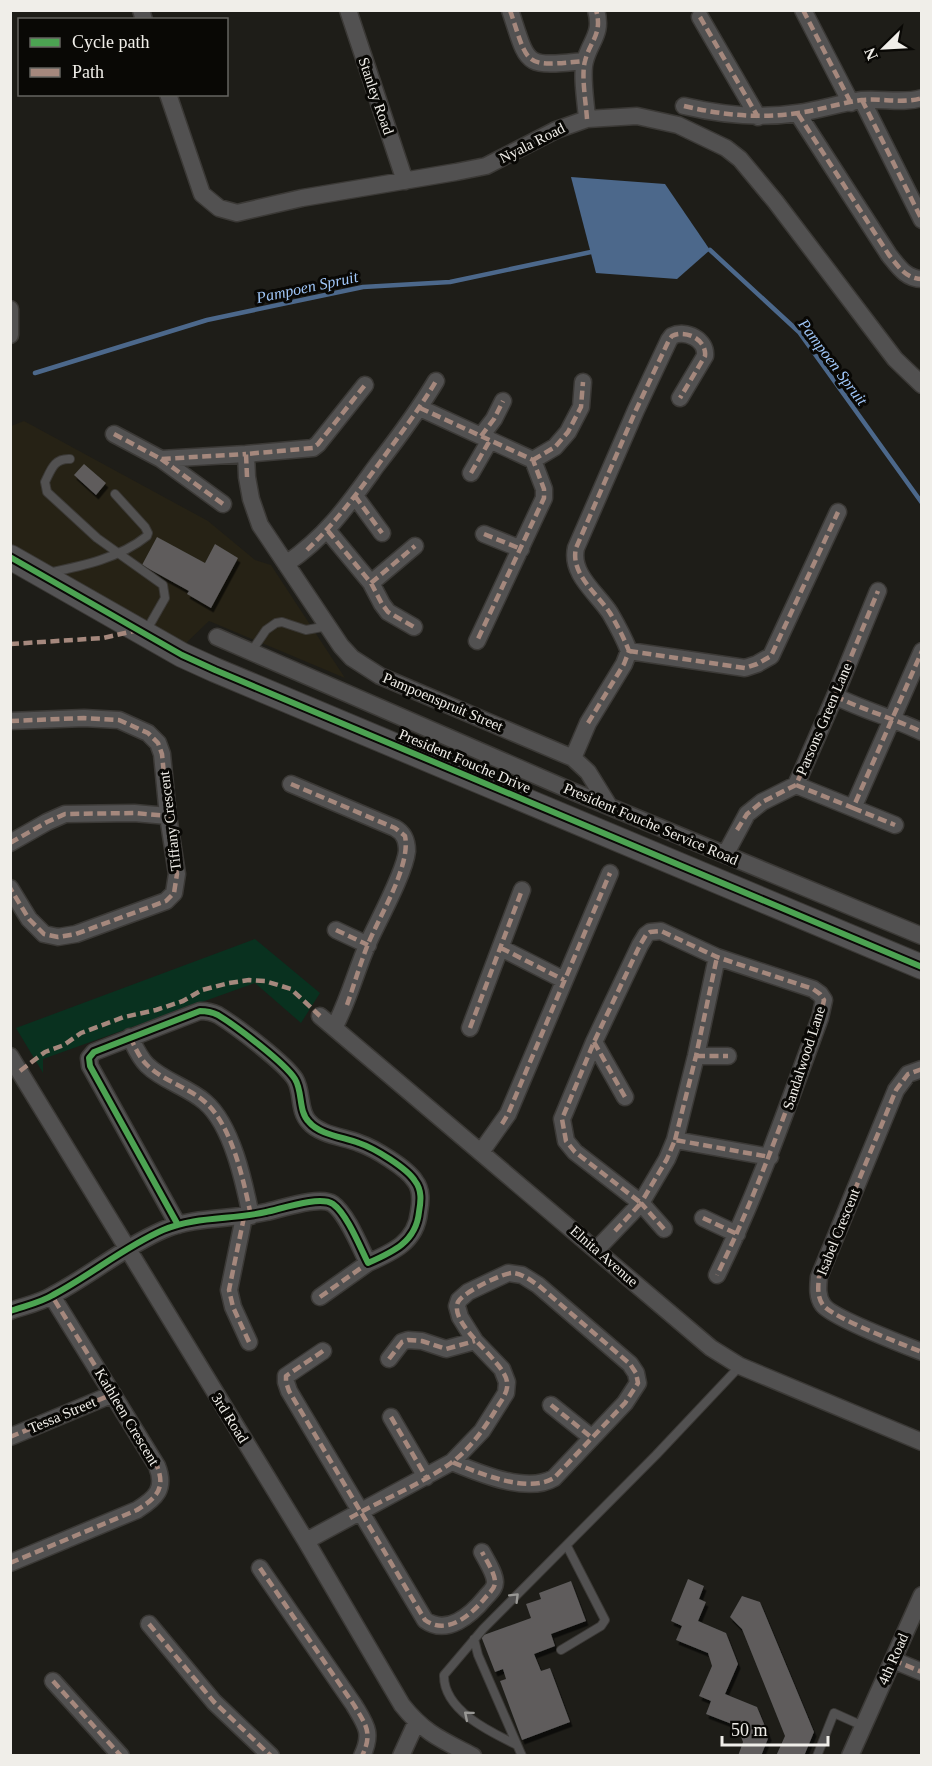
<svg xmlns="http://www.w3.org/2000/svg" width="932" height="1766" viewBox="0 0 932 1766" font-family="Georgia,serif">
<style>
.built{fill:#262215}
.green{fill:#09311f}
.water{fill:#4c688b}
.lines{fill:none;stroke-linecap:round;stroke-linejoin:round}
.stream{stroke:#4c688b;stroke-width:4.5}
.building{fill:#5e5c5c;filter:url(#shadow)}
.lane-casing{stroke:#3b3936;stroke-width:10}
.street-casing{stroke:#3b3936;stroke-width:19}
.secondary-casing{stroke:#3b3936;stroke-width:26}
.lane{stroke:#525151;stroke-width:8}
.street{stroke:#525151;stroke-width:16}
.secondary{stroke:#545354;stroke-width:24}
.quiet{stroke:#a5887d;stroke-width:4.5;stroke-dasharray:9 4.5;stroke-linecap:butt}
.cycleway-casing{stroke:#090805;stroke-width:10}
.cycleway{stroke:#4ca352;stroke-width:6}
.oneway{stroke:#999895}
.labels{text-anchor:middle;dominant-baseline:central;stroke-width:6;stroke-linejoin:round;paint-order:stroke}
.street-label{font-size:15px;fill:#f0eee9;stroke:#090805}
.water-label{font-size:16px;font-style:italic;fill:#a0c7f9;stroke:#090805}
</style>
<defs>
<filter id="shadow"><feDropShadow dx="2.5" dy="4.5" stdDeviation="0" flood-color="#0009"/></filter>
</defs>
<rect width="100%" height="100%" fill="#1e1d18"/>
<path class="built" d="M24,421l184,100 47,39 16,5 74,113 -136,-57 -23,22 -175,-99v-118z"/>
<path class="green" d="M255,939l65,54 -19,30 -46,-40 -212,76v14l-27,-45z"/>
<path class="water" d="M571,177l94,7 45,66 -33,29 -81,-6z"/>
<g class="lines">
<path class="stream" d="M710,250l89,82 123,171
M35,373l172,-53 156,-33 87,-5 141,-30"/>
</g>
<path class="building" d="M84,464l22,19 -10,12 -22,-20z
M157,537l48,26 10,-19 23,14 -27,50 -24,-14 2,-3 -47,-26z
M688,1579l16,7 -5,13 7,3 -8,19 28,12 12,31 -13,30 32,13 12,29 -8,20h-23l5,-14 -6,-16 -31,-12 5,-13 -12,-5 13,-30 -4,-13 -32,-13 6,-14 -11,-5z
M571,1581l15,40 -35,13 4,12 -21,8 7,17 9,-3 20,54 -48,18 -22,-59 6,-2 -3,-10 -8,3 -14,-36 50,-18 -5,-14 15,-5 -2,-6z
M742,1596l18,6 54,130 -10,24h-28l9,-20 -43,-107 -12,-12z"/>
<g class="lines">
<defs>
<path id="lane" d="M70,459c-16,-1 -19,11 -25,23l2,10 50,46 66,47 2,13 -20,35
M48,573c34,-7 72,-15 99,-37l1,-3 -3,-6 -30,-33
M251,652l15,-22 10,-7 6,-1 24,8 22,-4
M474,1639l4,16 44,101
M561,1650l40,-24 4,-6 -38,-74
M517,1745c-27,-13 -74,-35 -73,-70l39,-46 173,-174 84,-89
M817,1756l17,-43 29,13"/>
<path id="street" d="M141,10l3,10
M348,10l57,171
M510,10c19,57 13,57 74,51
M803,10l48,93
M700,17l58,100
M168,94l34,100 17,14 18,5 65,-15 154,-26 30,-6 70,-36 31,-11 50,-3 41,9 48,23 14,11 35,42 120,158 27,26
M862,100l60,120
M684,106c38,9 75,13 114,7 22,-3 42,-10 64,-13 20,-2 40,4 60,-2
M798,114l91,141c9,11 17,24 33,24
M587,119c-1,-16 -6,-44 -2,-58 5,-20 18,-27 11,-51
M10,309v26
M365,385l-47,59 -5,4 -67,6 1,23 4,22 9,26 81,121 11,12 28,18 193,82 15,14 21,34
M420,408l113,52 11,29v9l-67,143
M114,434l47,25 85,-5
M481,436l13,-17 9,-18
M161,459l62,45
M533,460l22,-13 13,-15 13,-25 2,-25
M471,473l19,-33
M355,496l27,37
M328,531l43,52 11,21 6,8 26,15
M484,534l37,15
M286,564c42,-29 62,-59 91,-99 21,-27 41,-54 59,-84
M371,583l44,-37
M217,637l357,155 348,144
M629,651l116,17 12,-4 14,-8 67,-144
M835,696c28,14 58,22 87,36
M10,721l74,-3 35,2 29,13 10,10 4,11 6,62 9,58 -3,19 -8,8 -90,33 -18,3 -14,-3 -15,-15 -19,-31
M573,758l15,-35 36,-59 5,-13c-5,-13 -12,-26 -19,-38 -13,-20 -40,-39 -34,-65l60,-138 33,-70 3,-4c14,-7 35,4 33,20l-25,42
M291,784l104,44c9,5 12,12 12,23 -2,21 -28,68 -38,90 -13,29 -20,59 -35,87
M796,785l57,23 69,-157
M853,808l42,17
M10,843l37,-21 18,-8 69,-1 34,3
M725,855l22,-41 15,-12 34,-17 39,-89 43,-105
M336,930l32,15
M501,948l63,32
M320,1016l391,332 29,18 182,76
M470,1028l52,-138
M130,1037c5,10 9,20 17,28 16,16 41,22 58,37 27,23 39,80 46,114
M594,1042l31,55
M10,1056l296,485 96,164c22,28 40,35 71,51
M696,1056h32
M922,1069l-14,5 -12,16 -77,187c-1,10 -2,20 4,28 8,12 81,40 99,47
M675,1140l21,-84 21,-99
M481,1152l27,-38 102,-241
M244,1217l-15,73 4,17 16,35
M703,1218l34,16
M664,1229l-23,-26 26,-44 8,-19 95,17
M597,1249l44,-46 -66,-51 -9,-11 -4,-22 32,-77 46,-97 6,-10 4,-3 11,-1 56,26 96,32 7,5 4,6 -4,18c-32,87 -62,174 -103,257
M320,1297l48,-34
M10,1311c14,-5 30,-8 43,-16 38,-20 71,-48 110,-65 33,-14 69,-10 103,-18 15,-3 54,-17 67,-8 14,10 27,43 35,59 25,-11 48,-21 51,-51 2,-11 3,-22 -4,-31 -8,-13 -41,-33 -56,-38 -15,-6 -39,-8 -50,-21 -11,-11 -6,-30 -14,-43 -10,-16 -59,-53 -77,-64 -6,-3 -11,-4 -18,-4l-106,41 -5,6 1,8 88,159
M323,1351l-37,25v6l3,9 136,229c22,16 46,-5 60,-22 4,-5 10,-9 10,-16 0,-9 -9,-22 -13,-30
M389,1359l13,-17 6,-2 14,1 24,8 29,-8
M551,1405l40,32
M391,1417l35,60
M10,1437l103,-43
M306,1541l146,-79 30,-31 24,-38 1,-11 -5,-13 -27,-28 -15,-24 -3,-11 2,-6 9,-8 40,-19 14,2 16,10 92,79 6,9 2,10 -13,20 -71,75c-27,16 -75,-5 -102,-16
M10,1563l127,-53c19,-12 29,-21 20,-44l-105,-170
M260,1568l94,137c12,20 19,28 8,51
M149,1624l65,78 57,54
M893,1660l29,12
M53,1681l68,75
M401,1756l15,-33
M850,1756l72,-161"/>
<path id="secondary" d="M10,557l172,98 33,15 707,297"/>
</defs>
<use href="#lane" class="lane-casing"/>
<use href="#street" class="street-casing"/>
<use href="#secondary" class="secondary-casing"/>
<use href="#lane" class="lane"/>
<use href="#street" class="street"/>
<use href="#secondary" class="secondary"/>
<path class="quiet" d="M510,10c19,57 13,57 74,51
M803,10l48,93
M700,17l58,100
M862,100l60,120
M684,106c38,9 75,13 114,7 22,-3 42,-10 64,-13 20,-2 40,4 60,-2
M798,114l91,141c9,11 17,24 33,24
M587,119c-1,-16 -6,-44 -2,-58 5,-20 18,-27 11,-51
M420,408l113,52 11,29v9l-67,143
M114,434l47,25 85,-5
M481,436l13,-17 9,-18
M161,459l62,45
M533,460l22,-13 13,-15 13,-25 2,-25
M471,473l19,-33
M247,477l-1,-23 67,-6 5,-4 47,-59
M355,496l27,37
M328,531l43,52 11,21 6,8 26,15
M484,534l37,15
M307,550c27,-26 49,-55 71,-85 20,-28 41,-55 58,-84
M371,583l44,-37
M10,644l93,-6 35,-8
M629,651l116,17 12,-4 14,-8 67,-144
M835,696c28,14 58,22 87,36
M10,721l74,-3 35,2 29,13 10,10 4,11 6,62 9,58 -3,19 -8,8 -90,33 -18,3 -14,-3 -15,-15 -19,-31
M588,723l36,-59 5,-13c-5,-13 -12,-26 -19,-38 -13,-20 -40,-39 -34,-65l60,-138 33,-70 3,-4c14,-7 35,4 33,20l-25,42
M291,784l104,44 10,8c6,30 -25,79 -37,108 -8,20 -14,41 -21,61
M796,785l57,23 69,-157
M853,808l42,17
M737,830l10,-16 15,-12 34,-17 39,-89 43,-105
M10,843l37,-21 18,-8 69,-1 34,3
M336,930l32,15
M501,948l63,32
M470,1028l52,-138
M130,1037c5,10 9,20 17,28 16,16 41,22 58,37 27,23 39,80 46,114
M594,1042l31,55
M696,1056h32
M922,1069l-14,5 -12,16 -77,187c-1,10 -2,20 4,28 8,12 81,40 99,47
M20,1071l25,-19 19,-7 17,-12 43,-16 32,-7 27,-9 19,-11 27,-7 20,-3 16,1 26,8 29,27
M502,1124l6,-10 102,-241
M675,1140l21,-84 21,-99
M244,1217l-15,73 4,17 16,35
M703,1218l34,16
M664,1229l-23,-26 26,-44 8,-19 95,17
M615,1231l26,-28 -66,-51 -9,-11 -4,-22 32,-77 46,-97 6,-10 4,-3 11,-1 56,26 96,32 7,5 4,6 -4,18c-32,87 -62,174 -103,257
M320,1297l48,-34
M323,1351l-37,25v6l3,9 136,229c22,16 46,-5 60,-22 4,-5 10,-9 10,-16 0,-9 -9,-22 -13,-30
M389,1359l13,-17 6,-2 14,1 24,8 29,-8
M551,1405l40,32
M391,1417l35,60
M10,1437l103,-43
M350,1518c33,-19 70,-33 101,-55 18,-13 33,-34 44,-52 5,-9 14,-19 12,-29 -2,-21 -59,-57 -49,-80 4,-9 46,-30 55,-29 10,1 17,7 25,12l92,79 6,9 2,10 -13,20 -71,75c-27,16 -75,-5 -102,-16
M10,1563l127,-53c19,-12 29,-21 20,-44l-105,-170
M260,1568l94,137c12,20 19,28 8,51
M149,1624l65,78 57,54
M893,1660l29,12
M53,1681l68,75"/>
<defs>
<path id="cycleway" d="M10,557l172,98 33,15 707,297
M10,1311c14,-5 30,-8 43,-16 38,-20 71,-48 110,-65 33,-14 69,-10 103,-18 15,-3 54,-17 67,-8 14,10 27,43 35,59 25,-11 48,-21 51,-51 2,-11 3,-22 -4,-31 -8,-13 -41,-33 -56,-38 -15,-6 -39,-8 -50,-21 -11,-11 -6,-30 -14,-43 -10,-16 -59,-53 -77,-64 -6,-3 -11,-4 -18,-4l-106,41 -5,6 1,8 88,159"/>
</defs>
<use href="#cycleway" class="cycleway-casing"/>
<use href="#cycleway" class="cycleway"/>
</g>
<defs><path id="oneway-chevron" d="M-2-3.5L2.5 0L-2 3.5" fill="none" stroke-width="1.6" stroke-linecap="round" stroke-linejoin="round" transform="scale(1.5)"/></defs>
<g class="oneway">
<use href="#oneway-chevron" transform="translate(515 1597) rotate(-45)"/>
<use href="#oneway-chevron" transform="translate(468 1715) rotate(-140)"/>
</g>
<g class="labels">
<g class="street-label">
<text transform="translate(376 96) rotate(71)">Stanley Road</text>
<text transform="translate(532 143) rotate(-27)">Nyala Road</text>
<text transform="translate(443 702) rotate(23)">Pampoenspruit Street</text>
<text transform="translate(824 719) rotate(-67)">Parsons Green Lane</text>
<text transform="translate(465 761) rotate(23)">President Fouche Drive</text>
<text transform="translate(170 821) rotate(-97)">Tiffany Crescent</text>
<text transform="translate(651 824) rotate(23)">President Fouche Service Road</text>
<text transform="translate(804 1058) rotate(-72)">Sandalwood Lane</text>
<text transform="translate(838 1232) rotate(-68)">Isabel Crescent</text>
<text transform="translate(604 1256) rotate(41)">Elnita Avenue</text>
<text transform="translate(62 1415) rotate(-23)">Tessa Street</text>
<text transform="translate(127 1417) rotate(59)">Kathleen Crescent</text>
<text transform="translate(230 1418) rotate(58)">3rd Road</text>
<text transform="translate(893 1659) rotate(-66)">4th Road</text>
</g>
<g class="water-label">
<text transform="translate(307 287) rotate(-12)">Pampoen Spruit</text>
<text transform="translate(833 362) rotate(53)">Pampoen Spruit</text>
</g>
</g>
<rect width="932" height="1766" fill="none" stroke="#f0eee9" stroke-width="24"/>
<rect x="18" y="18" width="210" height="78" fill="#090805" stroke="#656460" stroke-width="1.5"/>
<rect x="30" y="38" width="30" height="9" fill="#4ca352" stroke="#656460" stroke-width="1.5"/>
<text x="72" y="48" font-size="18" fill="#f0eee9">Cycle path</text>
<rect x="30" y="68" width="30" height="9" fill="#a5887d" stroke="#656460" stroke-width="1.5"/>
<text x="72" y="78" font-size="18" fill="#f0eee9">Path</text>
<g transform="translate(884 48) rotate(246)" stroke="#090805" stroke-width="4.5" paint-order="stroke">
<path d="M0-4.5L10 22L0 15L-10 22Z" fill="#f0eee9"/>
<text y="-9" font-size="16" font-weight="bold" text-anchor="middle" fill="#f0eee9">N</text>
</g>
<path d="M722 1736v9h106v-9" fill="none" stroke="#f0eee9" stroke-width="3"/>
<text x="731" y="1736" font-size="18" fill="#f0eee9" stroke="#090805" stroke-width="4.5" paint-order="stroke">50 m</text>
</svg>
